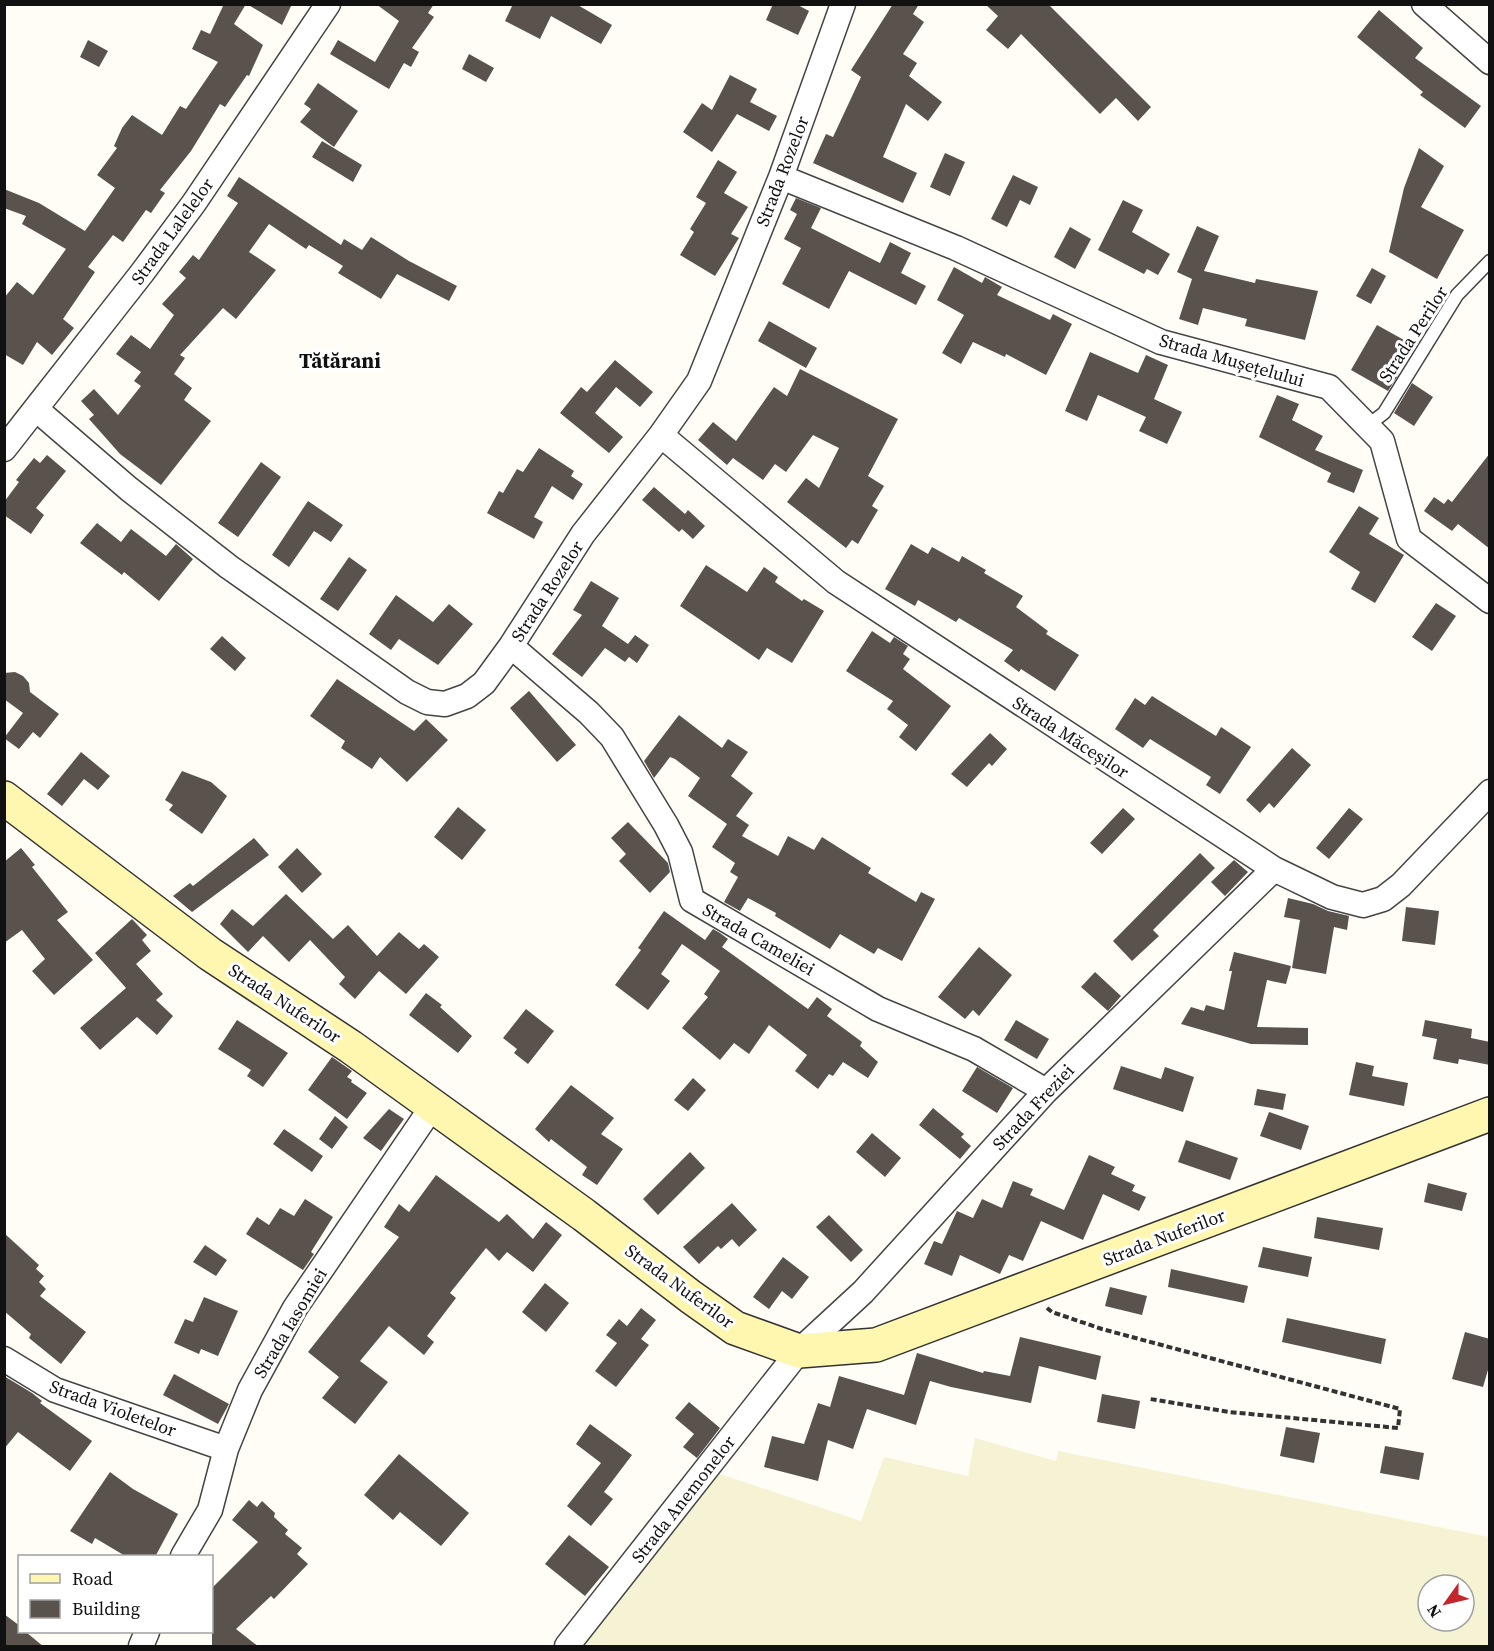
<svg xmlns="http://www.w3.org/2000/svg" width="1494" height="1651" viewBox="0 0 1494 1651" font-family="'Source Serif 4',serif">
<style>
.farmland{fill:#f6f3d4;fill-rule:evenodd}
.building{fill:#5a524d}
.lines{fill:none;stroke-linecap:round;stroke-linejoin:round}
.service-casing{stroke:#444;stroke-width:15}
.minor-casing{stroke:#444;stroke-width:27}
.secondary-casing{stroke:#333;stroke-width:36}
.path{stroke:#333;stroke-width:4;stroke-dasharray:6 3;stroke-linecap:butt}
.service{stroke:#fff;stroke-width:12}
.minor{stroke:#fff;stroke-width:24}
.secondary{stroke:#fff6b0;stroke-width:33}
.labels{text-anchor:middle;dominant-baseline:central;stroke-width:6;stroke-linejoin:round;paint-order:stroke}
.street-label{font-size:18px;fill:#111;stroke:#fff}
.quarter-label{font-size:21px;font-weight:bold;fill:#111;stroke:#fff}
</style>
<rect width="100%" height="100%" fill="#fffdf5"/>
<path class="farmland" d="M975,1438l81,23 2,-10 431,86v109h-916l144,-173 144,48 23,-64 84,19zM1428,1585h36v36h-36z"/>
<path class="building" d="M224,4h22l-12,20 29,21 -14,31 -2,-1 -22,32 -5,-3 -29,47 -31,39 5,3 -14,20 -5,-3 -23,32 -10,-7 -25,32 7,5 -32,47 11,9 -22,27 -15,-13 -14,23 -19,-11v-56l13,-16 16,13 33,-46 -44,-25 4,-8 -22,-8v-19l35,14 46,28 30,-43 -18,-13 20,-27 -3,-2 8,-18 10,-13 30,20 18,-29 6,3 32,-47 -26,-13 9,-19 9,4z
M247,4h45l-10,21z
M376,4h58l-6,9 6,4 -22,31 7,4 -8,15 -7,-4 -15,26 -59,-35 8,-14 37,22 24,-41z
M513,4h63l36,21 -11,19 -50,-28 -11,23 -35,-18z
M773,4h23l13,7 -11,24 -32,-15z
M893,4h26l-6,10 11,8 -21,32 14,9 -8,13 33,26 -14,19 -22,-17 -23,53 34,16 -14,30 -90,-40 13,-29 7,3 28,-60 -10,-7z
M985,4h63l103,103 -13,14 -22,-23 -16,16 -79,-80 -13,15 -22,-19 12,-14z
M1379,10l44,38 -8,10 66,48 -16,22 -45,-33 3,-3 -66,-55z
M88,40l20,11 -9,16 -19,-10z
M469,54l25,14 -8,14 -24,-13z
M730,75l27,14 -7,13 27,14 -8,15 -32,-17 -25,38 -29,-20 19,-29 10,7z
M318,83l40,28 -24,36 -34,-25 11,-13 -7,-5z
M322,141l40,24 -9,17 -41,-25z
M1419,148l25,18 -23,41 43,23 -27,49 -48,-27 15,-64z
M945,153l20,9 -15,34 -20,-9z
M718,160l19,12 -13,21 24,14 -17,27 8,4 -24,38 -35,-21 14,-23 -4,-3 16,-26 -10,-6z
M1013,175l25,12 -8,18 -10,-5 -13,27 -16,-8z
M239,177l102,68 3,-6 18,11 9,-13 38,24 48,25 -8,15 -52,-27 -16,25 -43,-26 5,-7 -34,-21 -3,4 -37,-25 -20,28 27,18 -40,49 -13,-11 -43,47 5,3 -11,16 18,14 -8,12 27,21 -50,64 -41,-31 -31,-35 5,-4 -13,-14 13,-12 24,26 23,-29 -7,-5 7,-9 -25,-18 15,-19 19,14 24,-34 -12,-11 24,-26 -7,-6 14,-17 6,5 39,-57 -11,-7z
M796,198l25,10 -10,20 69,35 10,-21 21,11 -10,20 25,13 -10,19 -67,-34 -20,38 -47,-25 19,-36 -17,-9 13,-25 -7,-4z
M1123,200l20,10 -11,22 38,22 -12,21 -11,-6 -3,5 -46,-24z
M1197,226l22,10 -15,35 51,12 1,-4 62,12 -13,49 -60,-14 2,-7 -44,-11 -5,17 -19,-6 13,-40 -15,-7z
M1070,227l21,12 -16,30 -21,-12z
M954,267l28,16 3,-6 17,10 -5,8 53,25 3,-6 19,10 -26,51 -40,-21 -1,3 -32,-15 -12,22 -19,-11 22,-38 -27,-15z
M1372,268l14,8 -15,28 -15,-8z
M769,321l48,27 -11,20 -48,-27z
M1377,325l27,15 -15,27 10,7 -11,17 -37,-21z
M1090,352l48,21 8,-18 22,10 -14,34 28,13 -15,32 -28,-13 7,-14 -48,-22 -11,26 -22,-10z
M615,360l38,32 -13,15 -24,-20 -21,26 28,24 -14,16 -49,-40 21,-26 6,5z
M800,369l98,50 -30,57 16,10 -12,20 6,4 -20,34 -6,-4 -6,8 -59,-46 19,-24 13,10 20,-40 -26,-13 -27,37 -11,-8 -12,16 -30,-22 -6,7 -29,-25 15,-18 23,19 38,-54 13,9z
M1412,383l21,14 -19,29 -20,-13z
M1277,395l22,9 -7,16 31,16 -8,14 48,20 -9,23 -27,-11 4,-9 -72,-36z
M539,448l35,23 -3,5 12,8 -10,16 -21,-14 -18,31 9,5 -9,17 -47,-26 12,-22 4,2 14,-24 6,3z
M1490,453v96l-32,-25 -6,7 -28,-20 10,-14 10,7 4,-5 4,3z
M47,455l19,16 -30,37 8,7 -13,19 -27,-19v-13l15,-20 -3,-2 18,-22 6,5z
M261,462l20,15 -43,60 -20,-14z
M654,487l31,27 3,-4 17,16 -12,13 -11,-10 -3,3 -37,-32z
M308,501l35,24 -12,17 -17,-11 -25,36 -17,-12z
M1359,506l20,12 -10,16 35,21 -29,48 -24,-14 9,-17 -31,-20z
M97,523l24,19 10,-13 35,27 10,-12 17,15 -34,42 -35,-29 -2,3 -42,-32z
M911,544l17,10 4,-7 27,15 3,-6 24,14 -2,3 39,23 -7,11 32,24 -2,3 33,21 -24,36 -34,-22 -2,3 -15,-11 9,-11 -54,-32 -3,4 -38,-22 -3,6 -30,-17z
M349,557l18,13 -29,41 -18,-12z
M706,565l41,27 17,-25 14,10 -3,5 27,19 2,-2 20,12 -32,52 -25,-15 -8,12 -79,-54z
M591,581l28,17 -17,28 26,18 7,-9 14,10 -12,18 -8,-6 -4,5 -20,-14 -23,29 -30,-23 30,-39 -9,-5z
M396,595l37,27 16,-18 24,20 -35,41 -39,-26 -8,11 -22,-16z
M1436,603l20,13 -24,35 -20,-14z
M872,631l18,12 4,-6 14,9 -5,8 7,5 -7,10 48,37 -35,45 -17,-14 9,-12 -21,-16 6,-8 -47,-30z
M222,636l24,22 -11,13 -25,-22z
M15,672l8,4 6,7 1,9 29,22 -19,24 -7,-6 -14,17 -15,-11 19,-25 -19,-14v-26z
M337,679l77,52 12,-12 22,21 -41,42 -27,-25 -8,12 -31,-21 4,-7 -35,-25z
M529,691l47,54 -19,17 -47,-54z
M1152,696l64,40 5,-9 30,20 -31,47 -14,-9 5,-8 -61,-38 -7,9 -28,-19 20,-31 10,7z
M679,715l43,33 6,-9 20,13 -17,24 22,17 -17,23 13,9 -7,11 36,20 10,-20 26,14 8,-13 49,31 -3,5 48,29 5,-10 14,7 -33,62 -24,-13 -4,6 -34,-20 -10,15 -55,-33 1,-3 -28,-15 -8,13 -16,-9 14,-25 -8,-5 5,-9 -23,-16 15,-23 -39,-28 12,-18 -25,-19 -5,-2 -16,21 -10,-17z
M990,733l17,16 -15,17 -3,-3 -22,24 -16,-13z
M1292,748l19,17 -37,43 -5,-5 -9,10 -14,-13z
M81,752l29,24 -12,14 -14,-11 -22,27 -15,-12z
M182,771l29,11 16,14 -25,38 -33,-24 4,-5 -8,-5z
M458,807l28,23 -24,30 -28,-23z
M1123,808l12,11 -33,35 -12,-11z
M1349,808l14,11 -34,40 -13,-11z
M628,822l40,41 2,9 -20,21 -31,-32 7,-7 -15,-16z
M254,838l15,17 -77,57 -19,-16 17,-13 3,3z
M21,848l14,17 -3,2 36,45 -11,8 36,40 -39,35 -22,-24 13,-12 -23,-29 -18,13v-81z
M297,848l25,26 -20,19 -24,-26z
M1200,853l15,15 -62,62 6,6 -27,25 -19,-20z
M1234,860l14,12 -23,24 -14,-14z
M286,894l47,45 15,-14 29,31 22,-24 20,17 5,-5 15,13 -33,37 -27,-23 -24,28 -16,-15 6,-7 -35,-37 -21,22 -26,-26 -15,16 -28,-28 12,-15 21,17z
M1288,898l25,6 15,7 21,5 -2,14 -13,-3 -8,47 -34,-6 8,-48 -16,-3z
M1406,907l33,4 -4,34 -33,-4z
M664,911l41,29 8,-11 7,4 8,6 -6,8 86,62 9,-12 15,12 -5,7 35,26 -2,4 18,16 -10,16 -25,-16 -10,14 -4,-2 -11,15 -23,-18 12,-16 -38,-30 -20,29 -15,-11 -14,17 -38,-32 26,-31 -4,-3 16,-23 -38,-27 -21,30 9,7 -22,29 -33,-25 26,-35 -3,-2z
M132,919l15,16 -5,5 9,11 -15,13 27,30 -7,6 17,16 -16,19 -20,-18 -37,33 -20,-22 46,-40 -31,-35z
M979,947l33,28 -33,41 -6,-6 -8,9 -27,-22z
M1234,952l57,14 -5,18 -19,-4 -10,47 51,1v17l-57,-1 -70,-20 10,-17 13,4 2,-6 18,5 8,-39h-3z
M1095,972l26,24 -13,15 -27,-24z
M426,993l16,12 -2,2 32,29 -14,17 -49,-38z
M526,1009l28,22 -26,33 -14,-11 3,-4 -14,-11z
M237,1020l51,33 -25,34 -16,-11 4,-6 -33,-21z
M1016,1020l33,19 -12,20 -33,-19z
M1425,1020l47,9 -1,9 19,4v23l-31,-6 -1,5 -25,-5 4,-20 -15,-3z
M332,1057l20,14 -5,6 5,3 -1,2 16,11 -20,26 -39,-29z
M1356,1062l18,4 -2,10 36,7 -4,23 -55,-11z
M1121,1066l40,13 4,-12 29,10 -11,35 -70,-23z
M977,1067l36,21 -16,25 -35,-22z
M693,1078l13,12 -18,21 -14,-11z
M571,1085l43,33 -13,16 22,15 -26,36 -15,-10 5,-8 -36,-28 -2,3 -14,-13z
M1257,1089l29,5 -3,16 -29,-5z
M933,1108l31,26 -3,3 10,9 -11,13 -41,-34z
M389,1109l15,10 -23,32 -18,-13z
M1269,1112l40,14 -8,24 -41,-14z
M335,1116l13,11 -16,22 -13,-10z
M284,1129l39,27 -11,16 -39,-28z
M872,1133l29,25 -16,19 -29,-25z
M1186,1140l52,18 -8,22 -52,-18z
M690,1152l15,16 -47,47 -15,-16z
M1089,1155l26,12 -4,7 24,11 -3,6 14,6 -7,14 -36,-17 -20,46 -42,-19 -18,40 -14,-6 -9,19 -40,-19 -8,21 -28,-12 10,-23 8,3 15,-33 16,7 9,-19 20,9 11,-27 20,8 -3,6 34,15z
M436,1175l63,47 8,-8 26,25 13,-17 16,13 -29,37 -26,-20 -8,9 -13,-13 -36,45 6,5 -29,38 7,6 -10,13 -35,-29 -29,35 28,21 -33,42 -33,-26 17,-21 -31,-25 91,-115 -15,-10 15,-23 10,8z
M1428,1183l39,10 -5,18 -38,-9z
M305,1199l28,18 -22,35 3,2 -11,16 -57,-36 11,-17 12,8 11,-17 14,8z
M732,1203l25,27 -18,17 -7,-8 -11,10 -3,-3 -19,18 -16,-17z
M829,1215l34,35 -12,12 -35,-35z
M1317,1217l66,11 -4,22 -65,-12z
M4,1233l35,32 -3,4 8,7 -5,6 7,7 -6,7 46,36 -25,32 -32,-26 2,-4 -27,-23z
M205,1245l22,15 -11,16 -23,-14z
M1263,1247l49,10 -4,20 -50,-10z
M783,1257l26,20 -17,22 -10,-8 -13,18 -16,-12z
M1171,1269l77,17 -4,17 -76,-16z
M545,1283l24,20 -23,29 -24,-20z
M1110,1287l37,9 -5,19 -37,-9z
M204,1297l34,14 -20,45 -17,-7 -2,5 -25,-11 11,-24 8,3z
M641,1308l15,12 -15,19 8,6 -33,42 -21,-16 22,-28 -11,-8 13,-16 8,7z
M1287,1318l99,21 -5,25 -99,-22z
M1465,1332l25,7v24l-7,24 -31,-8z
M1020,1337l81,19 -5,24 -57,-14 -8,37 -80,-16 -21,-6 -14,44 -49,-16 -14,40 -25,-9 -10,41 -54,-14 8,-31 32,8 14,-41 12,4 9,-31 65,19 13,-42 66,20 1,-2 26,5z
M174,1374l55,30 -11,20 -55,-29z
M4,1376l28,17 10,8 -2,2 52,38 -22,30 -52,-39 -14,17z
M1102,1394l38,7 -5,28 -38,-7z
M689,1402l31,26 -23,30 -14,-11 11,-13 -19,-16z
M590,1424l42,31 -28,37 9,7 -22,27 -24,-20 34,-43 -25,-19z
M1286,1427l34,6 -6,30 -34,-7z
M1385,1446l39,7 -5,27 -39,-7z
M399,1454l70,59 -28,33 -41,-34 -7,8 -29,-25z
M110,1472l23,17 45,25 -23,43h-28l-32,-19 -3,6 -22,-13z
M249,1500l8,7 5,-6 13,12 -1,4 14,13 -3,4 17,14 -5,6 11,10 -34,35 -3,-3 -35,33 23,18h-47v-59l46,-46 -26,-22z
M569,1535l40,32 -24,29 -40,-32z
M4,1614l16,12v6h6l18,15h-40z"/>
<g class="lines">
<defs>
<path id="service" d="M1367,426l17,-13 73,-118 33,-34"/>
<path id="minor" d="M1424,4l66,58
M781,177l175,71 205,94 168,45 53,54 27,98 81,62
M36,409l93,80 100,78 178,125 20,10 18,2 22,-8 17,-13 27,-37 72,-112 78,-99 38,-54 82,-204 62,-173
M661,435l175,147 438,287 58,28 31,8 20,-6 18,-14 89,-93
M4,449l138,-176 52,-70 134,-199
M511,646l78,67 23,24 54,88 14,27 12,48 186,109 96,40 72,42
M4,1359l51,31 171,59
M183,1556l27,-46 16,-61 24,-59 45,-82 137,-201
M141,1646l6,-14
M567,1646l232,-295 64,-59 183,-201 228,-222"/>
<path id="secondary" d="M4,798l206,156 141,93 233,168 107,82 44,31 64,23 77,-6 614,-231"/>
</defs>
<use href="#service" class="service-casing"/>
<use href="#minor" class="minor-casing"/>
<use href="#secondary" class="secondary-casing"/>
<path class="path" d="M1047,1308l5,4 50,17 298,80 -2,19 -169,-16 -79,-13"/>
<use href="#service" class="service"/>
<use href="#minor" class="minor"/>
<use href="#secondary" class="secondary"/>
</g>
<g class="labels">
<g class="street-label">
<text transform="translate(782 171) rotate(-69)">Strada Rozelor</text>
<text transform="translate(172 231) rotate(-54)">Strada Lalelelor</text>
<text transform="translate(1413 334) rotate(-57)">Strada Perilor</text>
<text transform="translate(1232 360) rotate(16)">Strada Mușețelului</text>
<text transform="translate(547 591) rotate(-57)">Strada Rozelor</text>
<text transform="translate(1071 737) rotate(33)">Strada Măceșilor</text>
<text transform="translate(759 939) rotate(30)">Strada Cameliei</text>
<text transform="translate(285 1003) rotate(33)">Strada Nuferilor</text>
<text transform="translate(1033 1107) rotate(-47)">Strada Freziei</text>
<text transform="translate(1164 1237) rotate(-21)">Strada Nuferilor</text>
<text transform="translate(680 1286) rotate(36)">Strada Nuferilor</text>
<text transform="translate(290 1323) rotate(-59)">Strada Iasomiei</text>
<text transform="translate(113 1408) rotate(20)">Strada Violetelor</text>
<text transform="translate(683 1499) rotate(-52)">Strada Anemonelor</text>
</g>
<g class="quarter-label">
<text x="340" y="360">Tătărani</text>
</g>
</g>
<rect width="1494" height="1651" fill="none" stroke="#111111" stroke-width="12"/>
<rect x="18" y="1555" width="195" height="78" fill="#ffffff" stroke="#a0a0a0" stroke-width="1.5"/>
<rect x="30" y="1574" width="30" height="9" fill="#fff6b0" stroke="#a0a0a0" stroke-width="1.5"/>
<text x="72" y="1585" font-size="18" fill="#111111">Road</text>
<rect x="30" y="1600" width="30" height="18" fill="#5a524d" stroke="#a0a0a0" stroke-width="1.5"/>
<text x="72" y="1615" font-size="18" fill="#111111">Building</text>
<g transform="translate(1446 1603) rotate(236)"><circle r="28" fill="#ffffff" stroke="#a0a0a0" stroke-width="1.5"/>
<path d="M0-4.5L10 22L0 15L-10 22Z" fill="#c4262e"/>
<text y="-9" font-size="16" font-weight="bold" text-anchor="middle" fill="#111111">N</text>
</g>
</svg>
